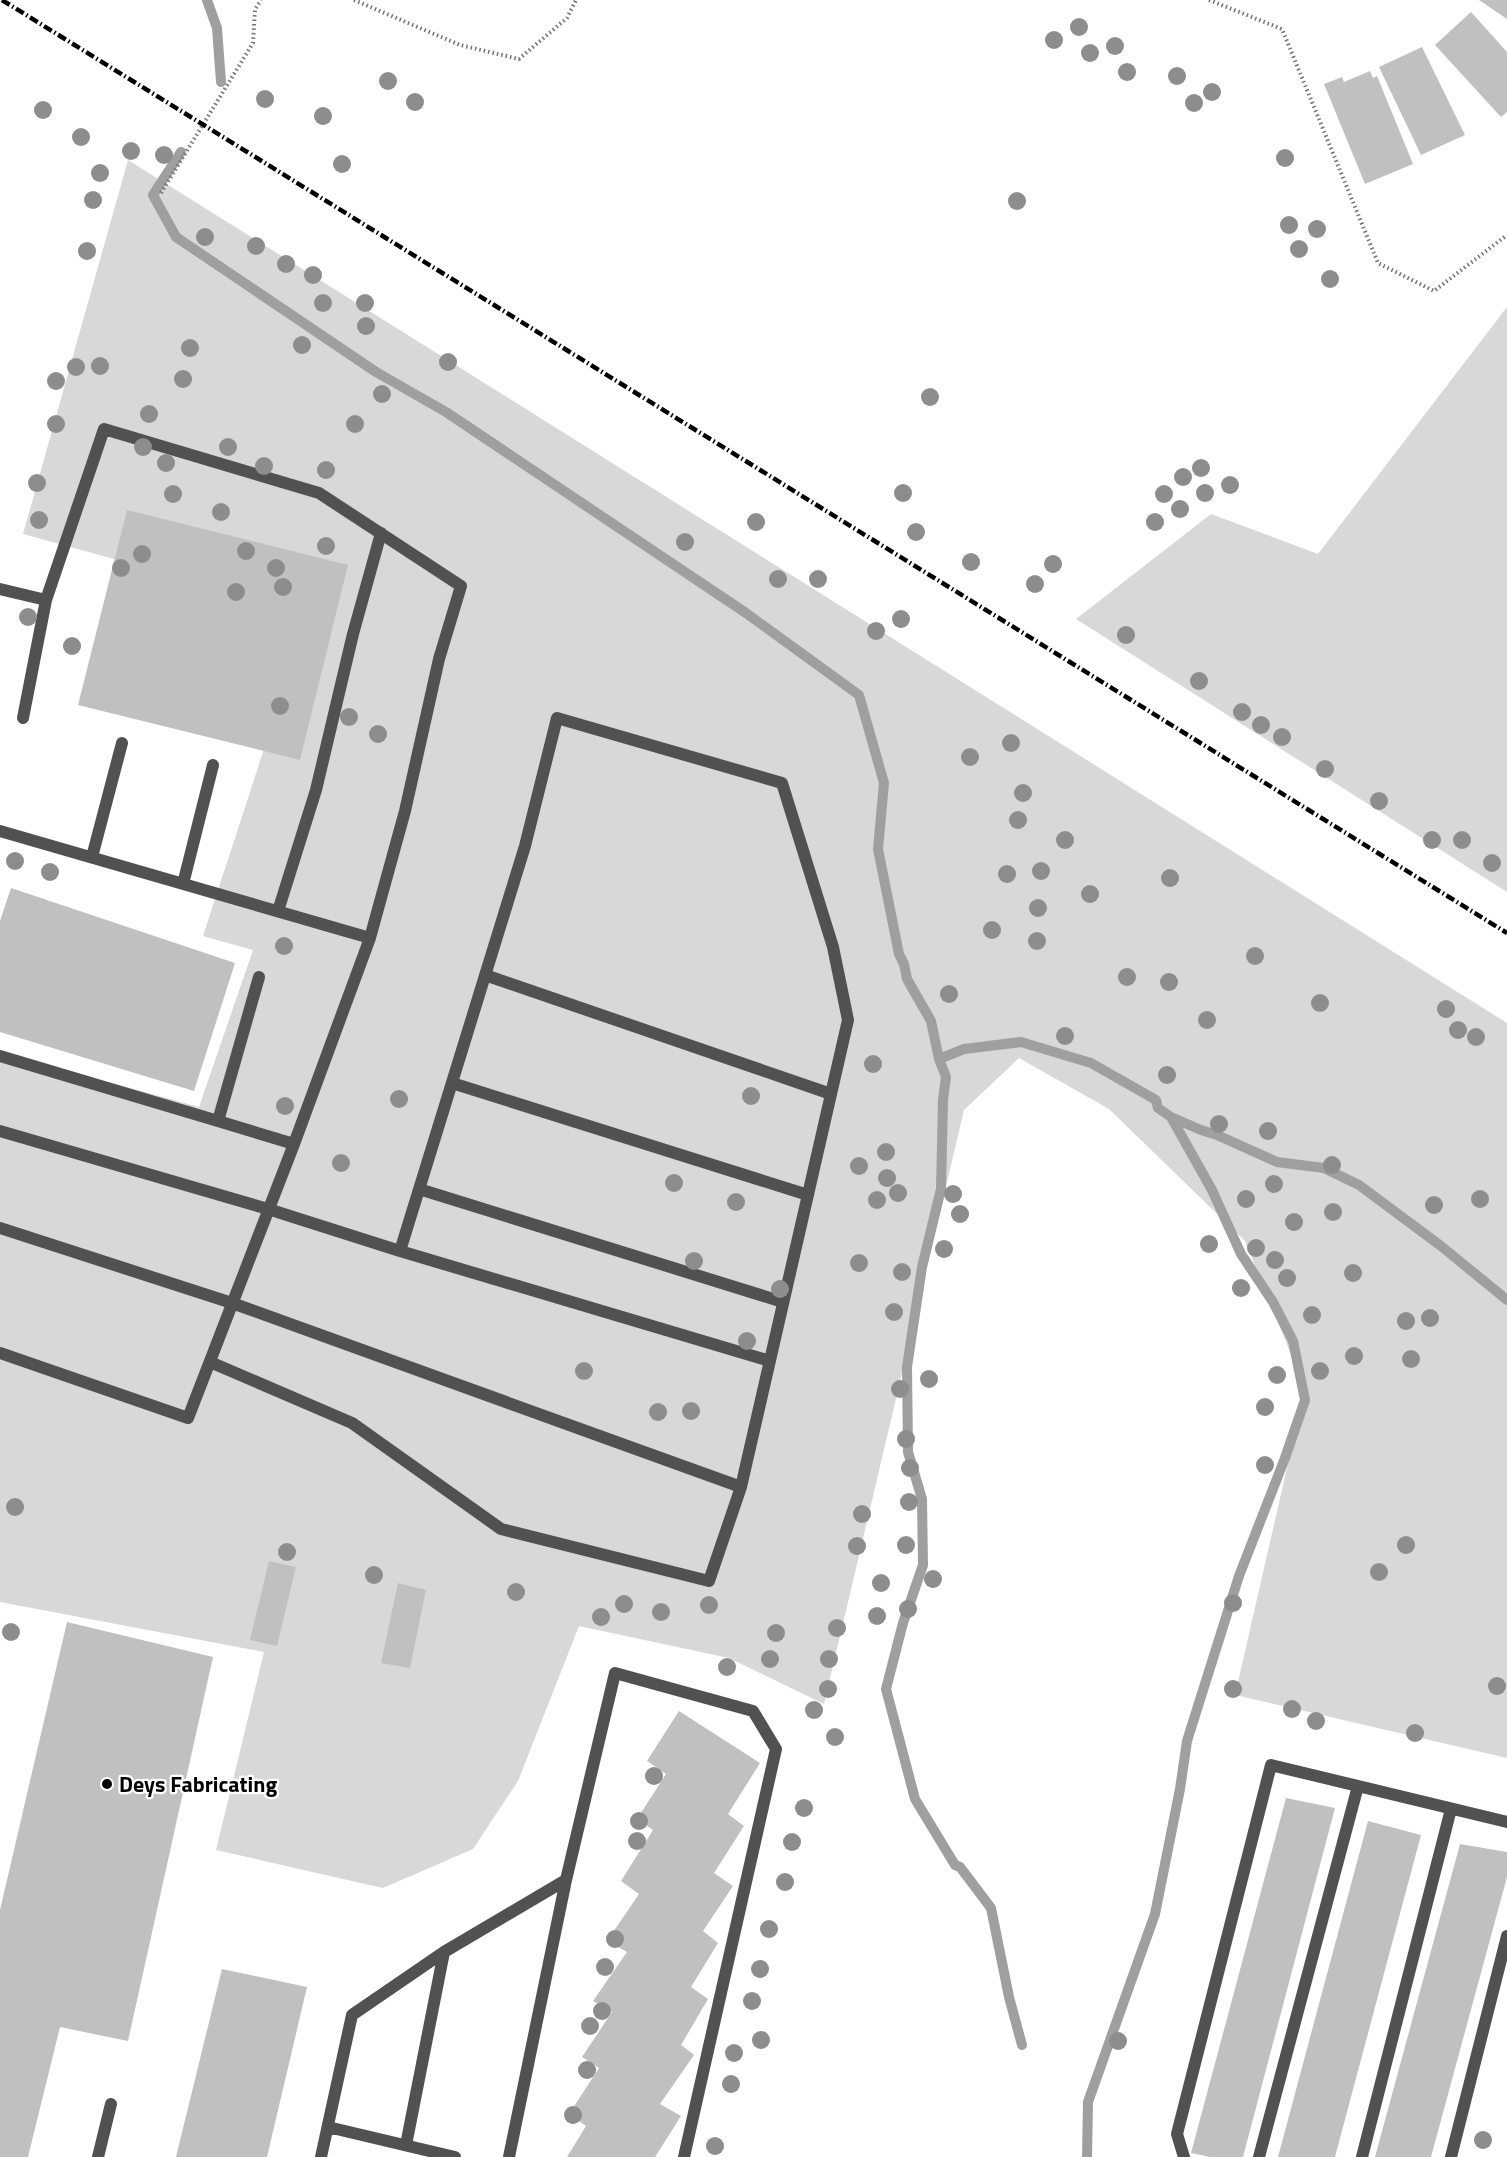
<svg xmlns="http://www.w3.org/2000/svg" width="1507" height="2157" viewBox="0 0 1507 2157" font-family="'Titillium Web',sans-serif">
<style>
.green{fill:#d8d8d8}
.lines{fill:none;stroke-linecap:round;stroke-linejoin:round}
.stream{stroke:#9f9f9f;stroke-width:10}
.building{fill:#c0c0c0}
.path{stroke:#737373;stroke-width:4;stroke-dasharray:1.5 3;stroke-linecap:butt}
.lane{stroke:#515151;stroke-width:12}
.rail{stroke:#000;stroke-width:4.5;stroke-dasharray:9 3 1.5 3;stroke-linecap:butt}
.tree{fill:#8d8d8d}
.poi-dot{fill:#000;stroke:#fff;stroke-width:2}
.labels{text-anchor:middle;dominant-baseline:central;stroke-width:4.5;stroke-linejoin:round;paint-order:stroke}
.poi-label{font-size:22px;font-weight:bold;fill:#000;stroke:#fff;text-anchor:start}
</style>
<rect width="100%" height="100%" fill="#fff"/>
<path class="green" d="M128,160l1379,863v735l-272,-63 70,-306 -60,-148 -136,-132 -90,-51 -55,52 -140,594 -95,-46 -150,-32 -61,155 -45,68 -90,39 -167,-38 48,-198 -264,-50v-550l199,55 54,-157 -50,-14 64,-196 -70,-126 -83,-55 -91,-25z
M1507,307v585l-431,-273 135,-105 107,40z"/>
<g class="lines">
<path class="stream" d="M207,0l10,28 4,54
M181,152l-28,43 23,42 200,135 70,40 300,201 113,82 25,88 -6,66 21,105 5,10 3,15 24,42 8,38 7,18 -3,23 -2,89 -19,78 -15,100 1,85 14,47 1,66 -20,58 -17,66 29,110 40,66 5,2 31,41 18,89 13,48
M939,1059l25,-10 57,-7 70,21 65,37 2,8 13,9 30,13 16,5 60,27 47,6 35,17 82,61 66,54
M1087,2157l1,-55 67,-188 25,-125 7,-48 52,-165 46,-118 20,-58 -12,-59 -20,-39 -32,-48 -29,-64 -41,-73"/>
</g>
<path class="building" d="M1479,0h28v19z
M1471,12l36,40v60l-6,5 -66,-72z
M1422,47l43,88 -44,20 -42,-88z
M1370,71l3,7 4,-2 36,88 -48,20 -41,-100 18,-7 2,5z
M127,510l221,55 -48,195 -222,-55z
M11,888l224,75 -41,128 -194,-59v-111z
M269,1561l27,6 -19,79 -27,-6z
M398,1583l28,7 -16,78 -29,-5z
M67,1622l146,35 -85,384 -68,-14 -32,130h-28v-247z
M679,1711l81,52 -32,51 16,12 -30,47 19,13 -30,45 15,12 -27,44 17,12 -27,46 13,10 -34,49 21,12 -26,41h-88l19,-31 -17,-12 30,-46 -17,-11 30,-45 -19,-11 34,-49 -20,-11 32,-47 -18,-13 32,-51 -16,-11 29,-45 -19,-13z
M1286,1798l49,10 -92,349h-33l-19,-4z
M1368,1821l53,14 -86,322h-57z
M1460,1844l47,8v25l-76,280h-56z
M222,1969l85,18 -40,170h-91z"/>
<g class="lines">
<path class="path" d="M354,0l106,45 59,14 48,-41 9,-18
M1209,0l73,29 96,234 56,28 73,-56
M161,193l92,-150 2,-34 6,-9"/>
<path class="lane" d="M0,589l46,11 -23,118
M0,831l370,107 35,-127 34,-152 22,-73 -142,-93 -215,-64 -58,171
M92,857l30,-114
M183,884l30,-119
M278,911l38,-121 37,-156 28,-101
M485,975l346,119
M259,977l-41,144 76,23
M0,1056l218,65
M452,1083l356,112
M0,1131l268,78 132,42
M419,1189l364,113
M0,1228l232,75 509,184 107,-467 -15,-73 -51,-164 -225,-65 -32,128 -125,405 370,110
M0,1353l188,65 106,-274 76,-206
M210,1362l142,61 149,106 208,52 32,-94
M328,2127l127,30
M406,2145l38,-193
M98,2157l13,-53
M321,2157l31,-142 92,-63 122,-72 49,-207 138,38 23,38 -92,408
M509,2157l57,-277
M1184,2157l-7,-23 94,-369 236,57
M1259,2157l99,-371
M1362,2157l89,-348
M1451,2157l56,-221"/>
<path class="rail" d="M2,0l1505,933"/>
</g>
<g class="tree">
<circle cx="1079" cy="27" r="9"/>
<circle cx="1054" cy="40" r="9"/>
<circle cx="1115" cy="46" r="9"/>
<circle cx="1090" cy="53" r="9"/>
<circle cx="1127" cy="72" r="9"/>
<circle cx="1177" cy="76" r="9"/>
<circle cx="388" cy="81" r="9"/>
<circle cx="1212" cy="92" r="9"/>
<circle cx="265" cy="99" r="9"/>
<circle cx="415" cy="102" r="9"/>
<circle cx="1194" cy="103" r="9"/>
<circle cx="43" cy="110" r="9"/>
<circle cx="323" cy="116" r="9"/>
<circle cx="81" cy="137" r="9"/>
<circle cx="131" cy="151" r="9"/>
<circle cx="164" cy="155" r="9"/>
<circle cx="1285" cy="158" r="9"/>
<circle cx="342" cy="164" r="9"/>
<circle cx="100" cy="173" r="9"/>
<circle cx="93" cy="200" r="9"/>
<circle cx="1017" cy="201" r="9"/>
<circle cx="1289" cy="225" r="9"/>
<circle cx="1317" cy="229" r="9"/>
<circle cx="205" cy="237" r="9"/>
<circle cx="256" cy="246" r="9"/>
<circle cx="1299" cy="249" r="9"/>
<circle cx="87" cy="251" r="9"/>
<circle cx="286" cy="264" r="9"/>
<circle cx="313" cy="275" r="9"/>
<circle cx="1330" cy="279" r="9"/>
<circle cx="323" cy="303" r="9"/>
<circle cx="365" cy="303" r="9"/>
<circle cx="366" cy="326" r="9"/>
<circle cx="302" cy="345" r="9"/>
<circle cx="190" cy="348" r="9"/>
<circle cx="448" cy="362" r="9"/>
<circle cx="100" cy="366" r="9"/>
<circle cx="76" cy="367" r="9"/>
<circle cx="183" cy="379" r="9"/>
<circle cx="56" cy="381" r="9"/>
<circle cx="382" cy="394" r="9"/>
<circle cx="930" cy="397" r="9"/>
<circle cx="149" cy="414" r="9"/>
<circle cx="56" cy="424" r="9"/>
<circle cx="355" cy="424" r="9"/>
<circle cx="143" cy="447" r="9"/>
<circle cx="228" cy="447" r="9"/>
<circle cx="166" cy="463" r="9"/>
<circle cx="264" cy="466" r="9"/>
<circle cx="1201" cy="468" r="9"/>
<circle cx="326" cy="470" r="9"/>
<circle cx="1183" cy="477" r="9"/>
<circle cx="37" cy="483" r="9"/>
<circle cx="1230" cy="485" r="9"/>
<circle cx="903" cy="493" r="9"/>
<circle cx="1205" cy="493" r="9"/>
<circle cx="173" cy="494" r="9"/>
<circle cx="1164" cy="494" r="9"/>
<circle cx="1180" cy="509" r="9"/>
<circle cx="221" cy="512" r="9"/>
<circle cx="39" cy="520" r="9"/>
<circle cx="756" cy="522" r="9"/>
<circle cx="1155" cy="522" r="9"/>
<circle cx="916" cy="532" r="9"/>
<circle cx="685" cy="542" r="9"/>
<circle cx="326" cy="546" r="9"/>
<circle cx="246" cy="551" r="9"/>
<circle cx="142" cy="554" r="9"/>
<circle cx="971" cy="562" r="9"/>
<circle cx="1053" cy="564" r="9"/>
<circle cx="121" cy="568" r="9"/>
<circle cx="276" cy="568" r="9"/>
<circle cx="778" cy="579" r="9"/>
<circle cx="818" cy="579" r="9"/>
<circle cx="1035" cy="584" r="9"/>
<circle cx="283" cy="587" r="9"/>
<circle cx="236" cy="592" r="9"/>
<circle cx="28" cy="617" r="9"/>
<circle cx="901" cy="619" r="9"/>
<circle cx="876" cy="631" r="9"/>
<circle cx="1126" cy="635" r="9"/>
<circle cx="72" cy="646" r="9"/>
<circle cx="1199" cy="681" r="9"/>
<circle cx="280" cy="706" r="9"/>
<circle cx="1242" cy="712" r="9"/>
<circle cx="349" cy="717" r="9"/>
<circle cx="1261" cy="725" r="9"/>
<circle cx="378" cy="734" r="9"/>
<circle cx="1282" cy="737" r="9"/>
<circle cx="1011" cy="743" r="9"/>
<circle cx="970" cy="757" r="9"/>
<circle cx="1325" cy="769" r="9"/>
<circle cx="1023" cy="793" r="9"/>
<circle cx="1379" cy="801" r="9"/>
<circle cx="1018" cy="820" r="9"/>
<circle cx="1065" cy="840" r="9"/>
<circle cx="1432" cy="840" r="9"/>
<circle cx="1462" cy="840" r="9"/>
<circle cx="15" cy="861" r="9"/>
<circle cx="1492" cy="863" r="9"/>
<circle cx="1041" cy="871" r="9"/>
<circle cx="50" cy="872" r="9"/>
<circle cx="1007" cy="874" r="9"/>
<circle cx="1170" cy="878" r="9"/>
<circle cx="1090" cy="894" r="9"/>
<circle cx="1038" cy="908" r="9"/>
<circle cx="992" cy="930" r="9"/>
<circle cx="1037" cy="941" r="9"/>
<circle cx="284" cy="946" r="9"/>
<circle cx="1255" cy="956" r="9"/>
<circle cx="1127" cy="977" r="9"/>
<circle cx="1169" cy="982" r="9"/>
<circle cx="949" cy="994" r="9"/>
<circle cx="1320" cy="1003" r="9"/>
<circle cx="1446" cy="1009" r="9"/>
<circle cx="1207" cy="1020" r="9"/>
<circle cx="1458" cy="1030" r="9"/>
<circle cx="1065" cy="1036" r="9"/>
<circle cx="1476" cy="1037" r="9"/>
<circle cx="873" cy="1064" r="9"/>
<circle cx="1167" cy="1075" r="9"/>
<circle cx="751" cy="1096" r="9"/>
<circle cx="399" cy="1099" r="9"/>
<circle cx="285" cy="1106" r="9"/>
<circle cx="1219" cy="1124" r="9"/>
<circle cx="1268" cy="1131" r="9"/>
<circle cx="886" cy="1152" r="9"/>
<circle cx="341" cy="1163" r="9"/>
<circle cx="1332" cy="1165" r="9"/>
<circle cx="859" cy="1166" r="9"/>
<circle cx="887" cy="1178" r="9"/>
<circle cx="674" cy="1183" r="9"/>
<circle cx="1274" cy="1184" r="9"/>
<circle cx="898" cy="1193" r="9"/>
<circle cx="953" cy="1194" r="9"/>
<circle cx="1246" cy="1199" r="9"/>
<circle cx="1480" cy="1199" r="9"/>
<circle cx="877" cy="1200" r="9"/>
<circle cx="736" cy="1202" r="9"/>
<circle cx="1434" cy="1205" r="9"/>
<circle cx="1333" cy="1212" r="9"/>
<circle cx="960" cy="1214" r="9"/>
<circle cx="1294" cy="1222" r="9"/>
<circle cx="1209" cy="1244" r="9"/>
<circle cx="1256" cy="1248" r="9"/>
<circle cx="944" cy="1249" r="9"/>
<circle cx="1275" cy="1260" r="9"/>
<circle cx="694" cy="1261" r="9"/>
<circle cx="859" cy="1263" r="9"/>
<circle cx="902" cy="1272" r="9"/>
<circle cx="1353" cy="1273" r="9"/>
<circle cx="1287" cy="1278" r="9"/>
<circle cx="1241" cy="1288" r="9"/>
<circle cx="780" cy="1289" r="9"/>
<circle cx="894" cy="1312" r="9"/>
<circle cx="1312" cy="1315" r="9"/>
<circle cx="1430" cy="1318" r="9"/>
<circle cx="1406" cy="1321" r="9"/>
<circle cx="747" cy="1341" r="9"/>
<circle cx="1354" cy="1356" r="9"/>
<circle cx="1411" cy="1359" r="9"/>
<circle cx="584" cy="1371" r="9"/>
<circle cx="1320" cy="1371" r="9"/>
<circle cx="1277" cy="1375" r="9"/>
<circle cx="929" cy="1379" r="9"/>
<circle cx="900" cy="1389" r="9"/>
<circle cx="1265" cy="1407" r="9"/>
<circle cx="691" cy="1411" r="9"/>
<circle cx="658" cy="1412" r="9"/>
<circle cx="906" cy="1439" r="9"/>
<circle cx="1265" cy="1465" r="9"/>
<circle cx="910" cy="1468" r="9"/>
<circle cx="909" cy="1502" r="9"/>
<circle cx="15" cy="1507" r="9"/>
<circle cx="862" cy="1514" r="9"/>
<circle cx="906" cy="1545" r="9"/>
<circle cx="1406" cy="1545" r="9"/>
<circle cx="857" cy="1546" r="9"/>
<circle cx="287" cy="1552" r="9"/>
<circle cx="1379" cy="1572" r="9"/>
<circle cx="374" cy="1575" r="9"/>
<circle cx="933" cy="1579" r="9"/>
<circle cx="881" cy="1583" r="9"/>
<circle cx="516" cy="1592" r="9"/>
<circle cx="1233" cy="1603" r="9"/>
<circle cx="624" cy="1604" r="9"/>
<circle cx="709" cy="1605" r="9"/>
<circle cx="908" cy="1609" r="9"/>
<circle cx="661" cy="1612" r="9"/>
<circle cx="877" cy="1616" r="9"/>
<circle cx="601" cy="1617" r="9"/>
<circle cx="837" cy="1628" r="9"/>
<circle cx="11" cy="1632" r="9"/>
<circle cx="776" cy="1633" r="9"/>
<circle cx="770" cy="1659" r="9"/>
<circle cx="829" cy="1659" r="9"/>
<circle cx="727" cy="1667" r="9"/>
<circle cx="1497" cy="1686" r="9"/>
<circle cx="828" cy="1689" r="9"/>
<circle cx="1233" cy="1689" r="9"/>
<circle cx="1292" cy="1709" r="9"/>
<circle cx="814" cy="1710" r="9"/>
<circle cx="1316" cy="1721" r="9"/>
<circle cx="1415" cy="1733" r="9"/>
<circle cx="835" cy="1737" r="9"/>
<circle cx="654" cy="1776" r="9"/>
<circle cx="804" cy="1808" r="9"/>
<circle cx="639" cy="1821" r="9"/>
<circle cx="637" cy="1841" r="9"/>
<circle cx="792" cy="1842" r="9"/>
<circle cx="785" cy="1882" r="9"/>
<circle cx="769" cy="1929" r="9"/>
<circle cx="615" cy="1939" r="9"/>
<circle cx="605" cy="1967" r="9"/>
<circle cx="760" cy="1969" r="9"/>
<circle cx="752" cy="2001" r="9"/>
<circle cx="602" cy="2011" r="9"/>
<circle cx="590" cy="2026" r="9"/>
<circle cx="761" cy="2040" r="9"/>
<circle cx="1118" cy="2041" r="9"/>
<circle cx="734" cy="2053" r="9"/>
<circle cx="587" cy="2070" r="9"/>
<circle cx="731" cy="2084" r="9"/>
<circle cx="573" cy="2115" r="9"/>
<circle cx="1483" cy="2140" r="9"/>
<circle cx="715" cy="2146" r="9"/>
</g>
<circle class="poi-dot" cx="107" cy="1784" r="6"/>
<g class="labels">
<g class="poi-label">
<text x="119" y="1784">Deys Fabricating</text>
</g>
</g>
</svg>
